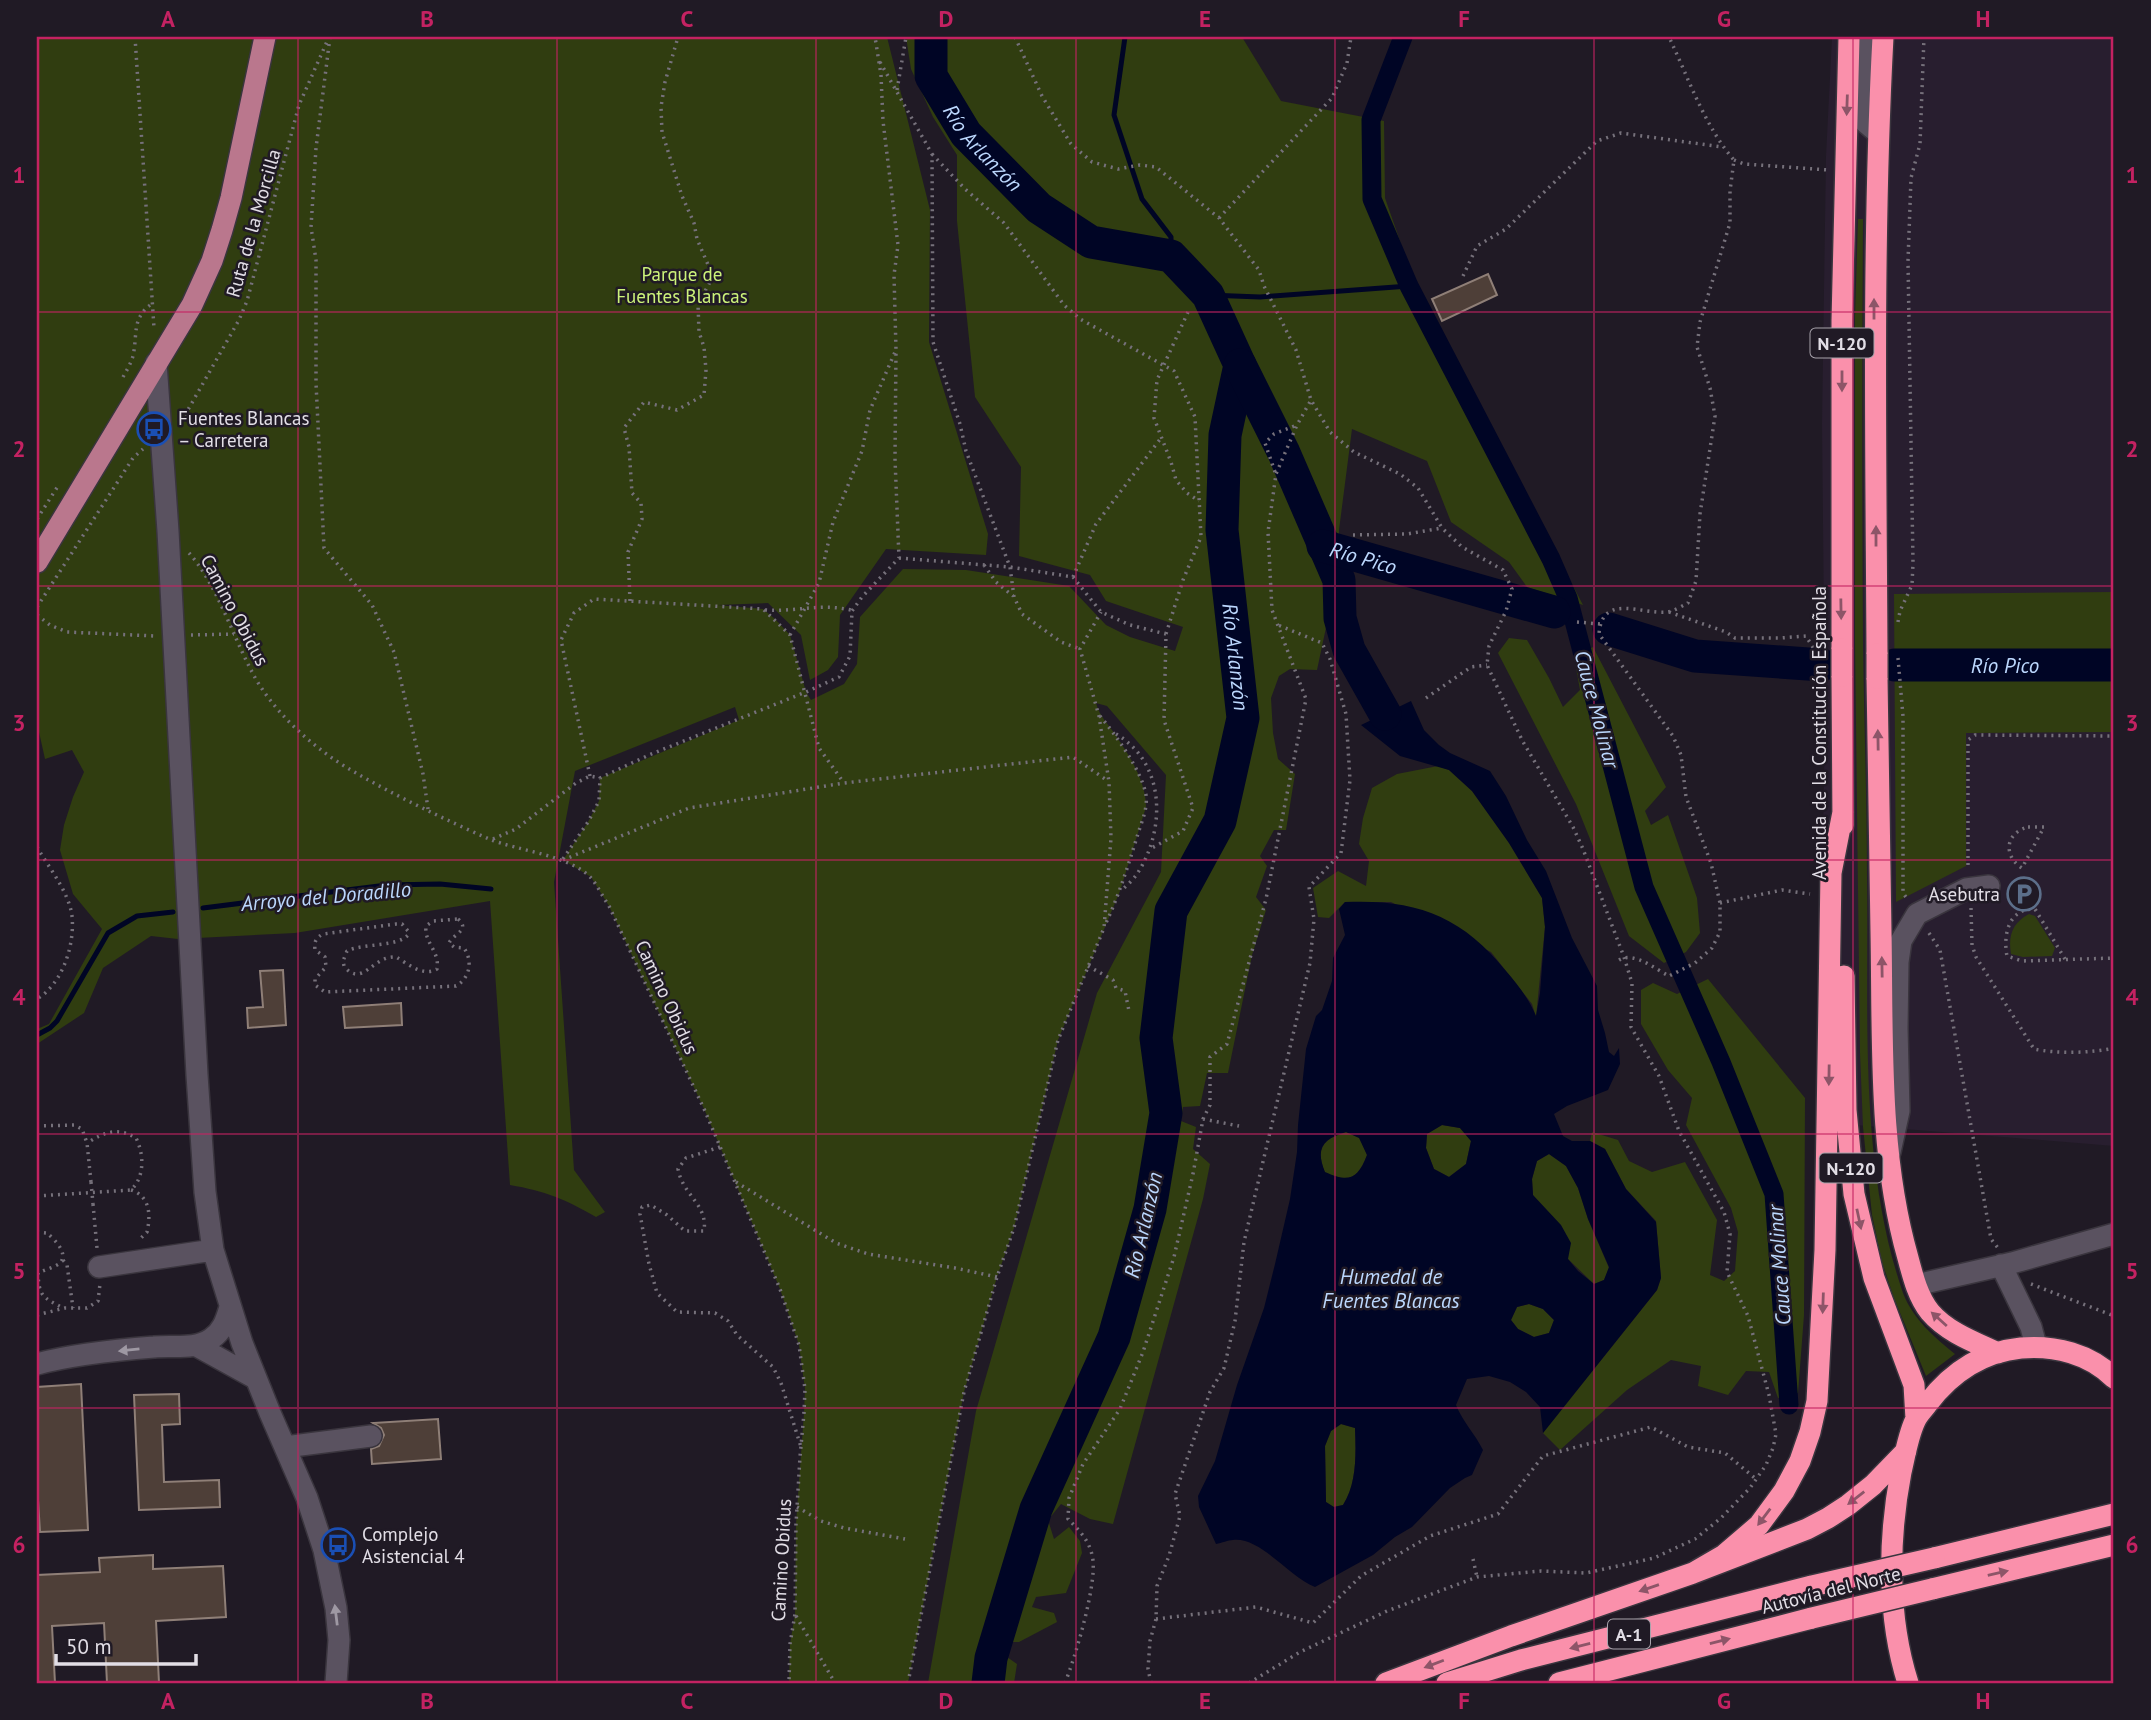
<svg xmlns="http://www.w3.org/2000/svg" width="2151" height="1720" viewBox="0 0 2151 1720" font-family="'PT Sans',sans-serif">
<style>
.built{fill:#281e2f}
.green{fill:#303d10}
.water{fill:#000525;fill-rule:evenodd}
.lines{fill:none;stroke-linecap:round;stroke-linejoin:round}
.stream{stroke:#000525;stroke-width:5}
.canal{stroke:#000525;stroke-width:19}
.river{stroke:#000525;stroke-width:33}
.building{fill:#4e3f38;stroke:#8f7f77;stroke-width:2}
.minor-casing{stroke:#3a353e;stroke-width:24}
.major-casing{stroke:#3a353e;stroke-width:24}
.highway-casing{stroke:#3a353e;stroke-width:24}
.path{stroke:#76717b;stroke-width:3.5;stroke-dasharray:2 5;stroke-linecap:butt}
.minor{stroke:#5a5260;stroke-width:21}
.major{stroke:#ba778d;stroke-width:21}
.highway{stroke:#fa90ab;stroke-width:21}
.highway-bridge-casing{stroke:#3a353e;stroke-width:24;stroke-linecap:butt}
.path-bridge{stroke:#76717b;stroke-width:3.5;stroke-dasharray:2 5;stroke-linecap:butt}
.highway-bridge{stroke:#fa90ab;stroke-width:21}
.oneway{fill:#8d5568}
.oneway2{fill:#9e98a3}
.grid{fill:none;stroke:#c42262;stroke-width:2;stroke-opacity:0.55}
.labels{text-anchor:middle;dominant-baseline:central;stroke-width:5;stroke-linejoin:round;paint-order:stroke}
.shield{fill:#201a25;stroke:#a8a3ac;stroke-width:2}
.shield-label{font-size:18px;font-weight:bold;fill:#e2dee6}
.street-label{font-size:19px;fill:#e2dee6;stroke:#201a25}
.park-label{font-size:19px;fill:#ccf27a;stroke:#201a25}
.poi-label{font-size:19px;fill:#e2dee6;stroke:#201a25;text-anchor:start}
.water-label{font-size:21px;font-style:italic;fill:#bbd7fd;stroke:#201a25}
.neatline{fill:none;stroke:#c42262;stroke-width:2.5}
.grid-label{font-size:23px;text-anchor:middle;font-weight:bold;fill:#c42262}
</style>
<rect width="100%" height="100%" fill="#201a25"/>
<path class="built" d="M1832,37h282v1109l-296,-24 7,-400 -3,-298 4,-268z"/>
<path class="green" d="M37,37h850l43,173 -1,132 59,192 -2,21 -100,-6 -46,66 -2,42 -10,13 -18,10 -9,-45 -33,-32 -51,2 46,4 12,10 15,16 16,57 5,8 33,-16 13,-20 3,-47 43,-48 63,1 103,16 37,39 24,12 45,14 8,-24 -77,-26 -16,-26 -71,-19 2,-89 -46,-70 -18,-176v-66l-24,-38 -22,-48 -5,-32h336l39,64 103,20 1,77 29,83 169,324 -56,-18 -18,-25 -58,-40 -24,-61 -75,-32 -13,101 -1,41 -21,99 -27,-1 -11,7 -8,22 2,35 5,26 17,15 -9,56h-12l-14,26 7,10 -11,31 10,13 -14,45 -24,118h-21l-7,33 -17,1 -2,14 15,6 -3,22 17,15 -7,35 -90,325 -23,-5 -29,-15 -13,16 6,19 15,-12 11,14 2,12 -16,40 -30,4 -4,10 22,6 3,9 -38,20h-12l-3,13 13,9 -3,19h-86l48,-272 121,-418 64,-121 5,-97 -59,-69 -11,-3c4,15 13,21 20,33 14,20 30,46 30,71l-26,84 -62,149 -44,188 -17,49 -33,115 -56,291h-119l1,-39 5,-30 1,-90 8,-111 1,-24 -6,-44 -19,-56 -75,-178 -96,-205 -18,-29 -28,-17 25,-38 11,-21 1,-23 139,-58 -4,-13 -160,64 -21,111 20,288 31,42 -9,5c-31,-18 -51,-26 -86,-32l-20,-284 -195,32 -117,6 -27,-3 -48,32 -19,45 -47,31v-15l12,-5 53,-95 -29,-35 -13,-44 4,-25 9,-28 11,-25 -12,-22 -27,9 -8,-36z
M1858,219h5c-1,142 -1,284 0,425 1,78 4,155 4,233 2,136 -9,285 36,416 10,26 31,44 52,61l-29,22 -32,-78 -12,-36 -10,-47 -9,-88 -3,-74 -5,-410v-327z
M2114,592v140l-148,1v133l-70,36 -2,-308z
M1509,638l18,2 22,38 14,29 17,-17 -6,-33 19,-10 73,140 -21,24 6,14 17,-10 29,83 3,35 -14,19 -22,11 -35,-27 -53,-132 -78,-151z
M1438,766l11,4 23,21 37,52 33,55 3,29 -9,90 -4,-13 -41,-52 -100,-50h-46l-16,16 -11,-1 -5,-29 25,-17 28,15 3,-25 -10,-17 4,-26 9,-30 25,-14z
M2029,914l6,2 20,32 -3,8 -29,1 -12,-3c-3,-18 1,-31 18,-40z
M1708,979l97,119 -1,217 -6,78 -20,5 -9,-26 -23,-1 -18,24 -30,-9 3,-20 -30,-6 -44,30 -67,60 -17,-17 114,-143 4,-12 -5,-57 -30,-32 -21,-40 -15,-8 2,-9 26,8 11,21 23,11 33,-10 32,58 -7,55 14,6 11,-10 3,-39 -7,-24 -45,-83 6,-27 -24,-28 -27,-46v-34l12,-7 24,11z
M1442,1125l18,3 11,13 -5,23 -17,13 -15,-8 -8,-21 1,-14z
M1346,1132l14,6 7,17c-9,24 -18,28 -42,18 -10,-25 -2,-34 21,-41z
M1549,1154l17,12 12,22 10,31 21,49 -5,12 -10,4 -26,-25 -35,-64 -1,-16 5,-18z
M1529,1304l14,5 11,11 -5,13 -15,4 -16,-8 -7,-9 6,-13z
M1341,1424l14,4c1,25 2,56 -12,77l-10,2 -7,-5 -1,-56 6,-15z"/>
<path class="water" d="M1411,701l13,29 15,15 11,8 40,18 16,25 21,44 19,31 26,67 25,48 1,24 7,23 4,19 5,4 5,-8 1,16 -12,26 -41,16 -13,8 9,22 9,5h18l15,8 21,40 30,33 5,56 -4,12 -114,143 -3,-26 -14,-15 -16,-10 -21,-6 -22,3 -11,26c7,17 19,29 27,45l-11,25 -7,3 -15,10 -38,39 -17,10 -22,18 -58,32c-26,-10 -54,-50 -82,-47 -5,0 -11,3 -17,4l-17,-37 -1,-11 17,-35 22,-76 27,-77 11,-44 15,-65 7,-47 1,-27 8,-76 10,-33 6,-6 10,-29 1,-23 12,-23 -6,-26 6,-7c70,-3 116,13 161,69 12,14 23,28 30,45l4,-23 5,-66 -3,-29 -33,-55 -37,-52 -23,-21 -49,-14 -39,-31zM1442,1125l18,3 11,13 -5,23 -17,13 -15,-8 -8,-21 1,-14zM1346,1132l13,6 8,17c-9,24 -18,28 -42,17 -10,-24 -2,-33 21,-40zM1549,1154l17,12 12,22 10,31 21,48 -5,13 -10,4 -16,-13 -10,-12 3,-16 -10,-18 -28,-30 -1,-16 5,-18zM1529,1304l14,5 11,11 -5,13 -15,4 -16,-8 -7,-9 6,-13zM1341,1424l14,4c1,25 2,56 -12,77l-9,2 -8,-5 -1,-56 6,-15z"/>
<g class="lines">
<path class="stream" d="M1125,37l-11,78 28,84 29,38v19
M1208,295l52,2 149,-11
M203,908l184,-23 53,-1 51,5
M37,1035l13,-7 7,-7 51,-88 29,-17 36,-4"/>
<path class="canal" d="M1403,37l-32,83 1,79 37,87 142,273 17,39 76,289 77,175 53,132 15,211"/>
<g class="river">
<path id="s1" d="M931,37v39l35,58 73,74 52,34 80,14 37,39 32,70 -15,70 -3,95 21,188 -23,103 -49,90 -15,127 10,75 -16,96 -36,128 -78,172 -45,149 -3,25"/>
<path d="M1240,365l44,88 55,127 1,38 9,32 36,64"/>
<path id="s2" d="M1323,546l231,66"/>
<path d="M1609,629l86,27 127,9"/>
<path id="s3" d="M1895,665h219"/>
</g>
</g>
<path class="building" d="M1488,274l9,21 -55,26 -10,-22z
M283,970l3,55 -38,3 -1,-20 16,-1 -3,-36z
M401,1003l1,22 -57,3 -2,-21z
M81,1384l7,146 -48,2 -3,-48v-97z
M179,1394l1,30 -18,1 2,57 55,-2 1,27 -81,3 -5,-115z
M438,1419l3,40 -69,5 -1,-15 8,-3 5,-11 -3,-7 -8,-5z
M153,1555v14l70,-3 3,51 -70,4 3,62h-52l-3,-60 -52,3 3,57h-18v-108l63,-3 -1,-14z"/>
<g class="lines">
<defs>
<path id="minor" d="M1865,37l-2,76 2,9 13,11
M156,363l12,168 29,544 8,117 8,58 29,93 28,70 37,85 17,52 12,58 3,32 -3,43
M1890,1152l9,-41 -2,-83 1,-66 3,-21 16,-27 49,-25 23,-3
M2001,1265l30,62 5,19
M99,1267l114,-17
M1916,1285l96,-22 102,-29
M197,1346l58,32
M37,1364c37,-10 78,-14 117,-17 19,-2 41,3 57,-8 12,-8 15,-19 19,-32
M285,1447l86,-11"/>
<path id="major" d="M37,562l155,-257 20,-44 10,-31 9,-32 34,-161"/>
<path id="highway" d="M1842,649v-328l7,-284
M1877,654c-1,-206 -5,-412 6,-617
M1842,676l1,149
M1877,678c1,85 3,169 4,254 2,108 -3,221 27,326 5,19 10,39 22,54 17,20 44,30 68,41
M1844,976l2,134 8,84 20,84 40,107 2,34
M1934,1558l180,-44
M1693,1573l31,-18 35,-30 25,-34 16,-30 10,-29 7,-31 8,-151 6,-377 12,-61
M1932,1589l182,-44
M1386,1683l125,-47 182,-63 114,-44 21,-11 20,-13 25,-20 33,-34
M1447,1683l74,-23 291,-74
M1559,1683l253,-65
M1908,1683c-21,-66 -20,-143 -7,-211 4,-17 7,-36 14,-51 3,-7 9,-12 13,-18 23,-30 54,-51 93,-55 34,-3 69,6 93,30"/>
</defs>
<use href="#minor" class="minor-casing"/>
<use href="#major" class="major-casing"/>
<use href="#highway" class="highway-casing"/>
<path class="path" d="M135,37l19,291
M330,37l-14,111 -5,79 5,33v123l8,165 48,57 22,47 29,122 5,35
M1015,37l27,59 29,48 21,18 26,7 22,-4 16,2 63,51 40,52 5,16 32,64 15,50 19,32 24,20 46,22 18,14 24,40 20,19 41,23 9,19 -6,22 -17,35 -2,19 35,75 51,87 10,22 41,108 8,26 -1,44 28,49 20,55 45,81 6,22 -3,38 21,44 21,79 7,39 -3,14 -7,17 -16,23 -29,30 -26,21 -41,19 -68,15 -45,-2 -64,6 -90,34 -87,41 -51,31
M880,62l52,92 1,188 27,82 6,27 44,116 4,30 8,17 39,28 19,7
M897,90l9,-53
M932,154l33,35 39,34 60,82 16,14 94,52 21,46 6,120 -18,43 -17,54 -2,86 29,88 -10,23 -33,18
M1734,160l10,4 85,6
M1219,218l113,-120 15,-35 4,-26
M1463,276l14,-30 29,-17 91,-88 24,-8 101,14
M1188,312l-31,68 -3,38 17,44 5,18 11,13 12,8
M123,377c4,-7 8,-14 10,-21 5,-23 -2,-38 20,-53
M179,419l6,-4 54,-95 8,-19 52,-196 30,-68
M1275,472l-10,-29 9,-9 23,-9
M37,519l21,-33
M1353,535l54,-1 35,-6
M189,553c27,30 43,81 62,117 21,42 64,80 105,103 40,23 90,47 133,66 29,12 82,16 103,40 6,8 11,18 17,27l96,205 75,178 19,56 6,44 -1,24 -4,44 -4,67 -1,90 -5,30 -1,39
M899,558l111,9 63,10 28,35 29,13 36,9
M984,565l12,17 17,14
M1073,577l23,-53 65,-86
M630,601l-2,-49 14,-33 -1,-16 -9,-10 -3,-46 -5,-19 20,-26 33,8 27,-15 2,-25 -2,-23 -5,-15 -1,-28 11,-20v-17l-12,-28 -3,-16 -12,-27 -20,-64 -1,-25 4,-25 13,-45
M37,607l96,-149 10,-9
M765,610c32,2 54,-7 86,0
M1669,612l57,20 9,6h45l26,-2 14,23
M37,615l13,10 17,7 88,4
M1577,622l23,2
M1898,622l2,-11 12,-26 1,-22 -5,-302 3,-83 9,-34 4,-107
M191,635l43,-1
M790,635l29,-52 14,-61 29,-71 8,-41 25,-58
M1898,658l5,58v177l3,4
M1426,698l45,-31 16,-2
M1100,716c15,18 42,55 46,79 2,14 -5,28 -9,42 -9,29 -18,58 -31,86
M1116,734c50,29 50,96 21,140 -4,6 -10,11 -15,16
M590,776l-29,-136 13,-27 20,-14 169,10 27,26 29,113 25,35
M2028,827h16l-22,41c-19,-12 -17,-35 6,-41z
M493,839l23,-10 60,-46 14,-7 10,2
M37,847c12,21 32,45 35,69 3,30 -10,68 -35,83
M563,859l25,-37 11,-21 1,-23 49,-23 157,-63 33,-15 11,-21 2,-45 10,-14 37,-39 -4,-99 1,-109 -2,-75 4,-30 -15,-124 -2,-46 -6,-38
M563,860l126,-52 155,-25 229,-26 35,24
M1968,865v-125l7,-5 139,1
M1720,903l62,-13 28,4
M1971,908l1,37 4,12 58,92c23,5 58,4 80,-1
M458,919c13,11 -5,15 -9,24l5,4 10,1c9,13 6,30 -8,38l-131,6 -10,-7v-6l11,-12 -1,-10 -10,-7c-1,-9 1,-12 8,-16l73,-10h6l6,7v4c-10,12 -45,8 -61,16l-4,10 1,5c18,23 29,-11 52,-9 12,7 27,20 41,12 3,-18 -13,-26 -11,-43l7,-5z
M1929,933l11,17 51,289 7,9
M2065,959l-30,-50c-27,-1 -32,27 -28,47l15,5 92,-3
M1619,960c15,-9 36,9 50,16l26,-13 17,-15 8,-16v-29l-9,-40 -25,-66 -5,-42 -8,-19 -74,-102c3,-42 43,-19 69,-22 6,-1 14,-6 20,-9l8,-22 4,-67 15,-98 -5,-28 -13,-41 3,-25 30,-99v-32l4,-31c-29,-33 -46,-83 -65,-123
M1088,966l25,14 3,8 9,3 4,20
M1203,1119l36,7
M37,1126l37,-1 8,4 5,14 4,39
M720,1147l-34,11 -8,11c5,27 30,35 26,62h-19l-18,-16 -16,-10 -9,2 -2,7 9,50 8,29 20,19 38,1 13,8 9,14 36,32 8,16 20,64
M736,1182l100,61 32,11 87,14 42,9
M131,1190c19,6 20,25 16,42l-9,9
M37,1196l94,-6c14,-13 13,-36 5,-52 -18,-11 -32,-6 -49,5
M93,1204l4,44
M37,1232l10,1c7,6 22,20 13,30 -5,4 -16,7 -22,10 1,23 4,24 25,35
M63,1260l4,5 6,43
M2031,1284l83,32
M37,1315l28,-7h22l11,-7 2,-17
M797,1507l24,14 23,7 61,11
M1473,1559l4,18
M796,1616l39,67
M1156,1619l100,-12 57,16 48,-47 69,-40 68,-22 45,-58 108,-29 37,20 37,6 31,26
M908,1683l56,-291 33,-115 17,-49 44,-188 46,-112 7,-90 -2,-56 -10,-66 -19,-67 21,-37
M1065,1683c10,-25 34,-104 27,-128 -3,-15 -14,-26 -24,-36l1,-21 14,-34 37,-55 23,-57 31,-95 19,-83 10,-55 7,-14v-48l17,-13 39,-145 40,-200 -34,-89 -4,-78 8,-58 21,-49 14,-25
M1151,1683l-3,-14 2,-28 6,-22 1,-33 12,-30 11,-40 -5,-22 35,-102 14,-24 11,-47 9,-79 66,-279 4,-44 -5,-32 32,-34 9,-73 -4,-66 -16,-55 -8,-16 -44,-18"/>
<use href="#minor" class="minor"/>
<use href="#major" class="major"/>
<use href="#highway" class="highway"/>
<defs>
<path id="highway-bridge" d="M1842,649v27
M1877,654v24
M1812,1586l122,-28
M1812,1618l120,-29"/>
</defs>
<use href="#highway-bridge" class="highway-bridge-casing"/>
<path class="path-bridge" d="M91,1182l2,22"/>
<use href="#highway-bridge" class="highway-bridge"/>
</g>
<defs><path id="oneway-solid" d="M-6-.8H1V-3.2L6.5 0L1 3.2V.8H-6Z" transform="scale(1.75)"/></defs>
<g class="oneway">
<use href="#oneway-solid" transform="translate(1847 105) rotate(92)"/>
<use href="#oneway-solid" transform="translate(1874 309) rotate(-90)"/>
<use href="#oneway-solid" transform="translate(1842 381) rotate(90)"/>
<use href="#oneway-solid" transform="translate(1876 536) rotate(-90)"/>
<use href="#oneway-solid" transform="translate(1841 609) rotate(89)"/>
<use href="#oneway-solid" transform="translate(1878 740) rotate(-91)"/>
<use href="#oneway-solid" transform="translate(1882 967) rotate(-91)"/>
<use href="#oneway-solid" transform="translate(1829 1075) rotate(91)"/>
<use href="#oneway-solid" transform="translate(1859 1219) rotate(78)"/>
<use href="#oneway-solid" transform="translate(1823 1303) rotate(92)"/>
<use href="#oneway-solid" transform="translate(1939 1319) rotate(-138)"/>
<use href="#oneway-solid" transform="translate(1856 1498) rotate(142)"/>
<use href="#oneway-solid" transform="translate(1764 1517) rotate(127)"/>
<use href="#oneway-solid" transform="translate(1998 1573) rotate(-13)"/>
<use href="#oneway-solid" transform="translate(1649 1588) rotate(161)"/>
<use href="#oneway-solid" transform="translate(1720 1641) rotate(-14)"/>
<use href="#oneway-solid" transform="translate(1580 1646) rotate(166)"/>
<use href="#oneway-solid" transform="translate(1434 1664) rotate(159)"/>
</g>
<g class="oneway2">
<use href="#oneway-solid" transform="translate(129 1350) rotate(174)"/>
<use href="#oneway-solid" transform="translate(336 1615) rotate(-97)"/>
</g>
<path class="grid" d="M298,37v1646M557,37v1646M816,37v1646M1076,37v1646M1335,37v1646M1594,37v1646M1853,37v1646M37,312h2077M37,586h2077M37,860h2077M37,1134h2077M37,1408h2077"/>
<defs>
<symbol id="bus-ring" viewBox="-11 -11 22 22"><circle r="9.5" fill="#201a25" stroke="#1a4fb4" stroke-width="1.5"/><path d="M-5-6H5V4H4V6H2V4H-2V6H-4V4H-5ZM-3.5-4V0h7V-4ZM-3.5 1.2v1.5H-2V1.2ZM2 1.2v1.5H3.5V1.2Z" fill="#1a4fb4"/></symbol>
<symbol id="parking-ring" viewBox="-11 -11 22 22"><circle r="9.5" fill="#201a25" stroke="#5c6f8a" stroke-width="1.5"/><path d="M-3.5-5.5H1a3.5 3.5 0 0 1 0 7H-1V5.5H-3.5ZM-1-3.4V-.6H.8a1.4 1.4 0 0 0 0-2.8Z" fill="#5c6f8a"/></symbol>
</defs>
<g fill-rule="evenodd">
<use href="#bus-ring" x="135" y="410" width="38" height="38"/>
<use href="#parking-ring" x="2005" y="875" width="38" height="38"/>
<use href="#bus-ring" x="319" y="1526" width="38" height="38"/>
</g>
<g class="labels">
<g class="shield">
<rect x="1810.5" y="328.5" width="63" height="29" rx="5"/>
<rect x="1819.5" y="1153.5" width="63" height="29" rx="5"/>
<rect x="1608" y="1619.5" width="42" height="29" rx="5"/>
</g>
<g class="shield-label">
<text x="1842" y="343">N-120</text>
<text x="1851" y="1168">N-120</text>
<text x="1629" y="1634">A-1</text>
</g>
<g class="street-label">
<text transform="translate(253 223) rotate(-74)">Ruta de la Morcilla</text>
<text transform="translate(235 610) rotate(62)">Camino Obidus</text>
<text transform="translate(1819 733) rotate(-90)">Avenida de la Constitución Española</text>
<text transform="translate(667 997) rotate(65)">Camino Obidus</text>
<text transform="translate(781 1560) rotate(-87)">Camino Obidus</text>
<text transform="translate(1831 1590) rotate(-14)">Autovía del Norte</text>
</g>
<g class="park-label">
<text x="682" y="274">Parque de<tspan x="682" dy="22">Fuentes Blancas</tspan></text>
</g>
<g class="poi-label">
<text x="178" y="418">Fuentes Blancas<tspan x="178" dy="22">– Carretera</tspan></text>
<text x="2000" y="894" text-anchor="end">Asebutra</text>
<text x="362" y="1534">Complejo<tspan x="362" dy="22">Asistencial 4</tspan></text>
</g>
<g class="water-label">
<text stroke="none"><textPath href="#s1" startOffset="128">Río Arlanzón</textPath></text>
<text stroke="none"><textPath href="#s2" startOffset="42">Río Pico</textPath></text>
<text stroke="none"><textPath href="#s1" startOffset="779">Río Arlanzón</textPath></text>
<text stroke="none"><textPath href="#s3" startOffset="110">Río Pico</textPath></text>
<text transform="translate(1597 709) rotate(75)">Cauce Molinar</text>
<text transform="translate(326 896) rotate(-5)">Arroyo del Doradillo</text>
<text transform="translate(1143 1225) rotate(-77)">Río Arlanzón</text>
<text transform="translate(1779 1265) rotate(-94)">Cauce Molinar</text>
<text x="1391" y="1276">Humedal de<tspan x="1391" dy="24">Fuentes Blancas</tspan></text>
</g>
</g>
<rect width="2151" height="1720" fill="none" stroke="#201a25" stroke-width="77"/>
<path d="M56 1654v10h140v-10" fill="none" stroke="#e2dee6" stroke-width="3.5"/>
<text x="66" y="1654" font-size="21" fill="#e2dee6" stroke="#201a25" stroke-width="5" paint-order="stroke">50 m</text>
<rect x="38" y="38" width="2074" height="1644" class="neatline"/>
<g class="grid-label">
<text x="168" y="27">A</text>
<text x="427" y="27">B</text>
<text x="687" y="27">C</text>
<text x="946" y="27">D</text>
<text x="1205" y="27">E</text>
<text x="1464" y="27">F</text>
<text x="1724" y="27">G</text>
<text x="1983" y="27">H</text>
<text x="19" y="183">1</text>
<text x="2132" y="183">1</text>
<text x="19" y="457">2</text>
<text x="2132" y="457">2</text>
<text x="19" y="731">3</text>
<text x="2132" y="731">3</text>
<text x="19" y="1005">4</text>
<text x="2132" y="1005">4</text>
<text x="19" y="1279">5</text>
<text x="2132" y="1279">5</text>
<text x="19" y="1553">6</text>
<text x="2132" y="1553">6</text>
<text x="168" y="1709">A</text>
<text x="427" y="1709">B</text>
<text x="687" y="1709">C</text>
<text x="946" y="1709">D</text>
<text x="1205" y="1709">E</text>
<text x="1464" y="1709">F</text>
<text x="1724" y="1709">G</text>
<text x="1983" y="1709">H</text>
</g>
</svg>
